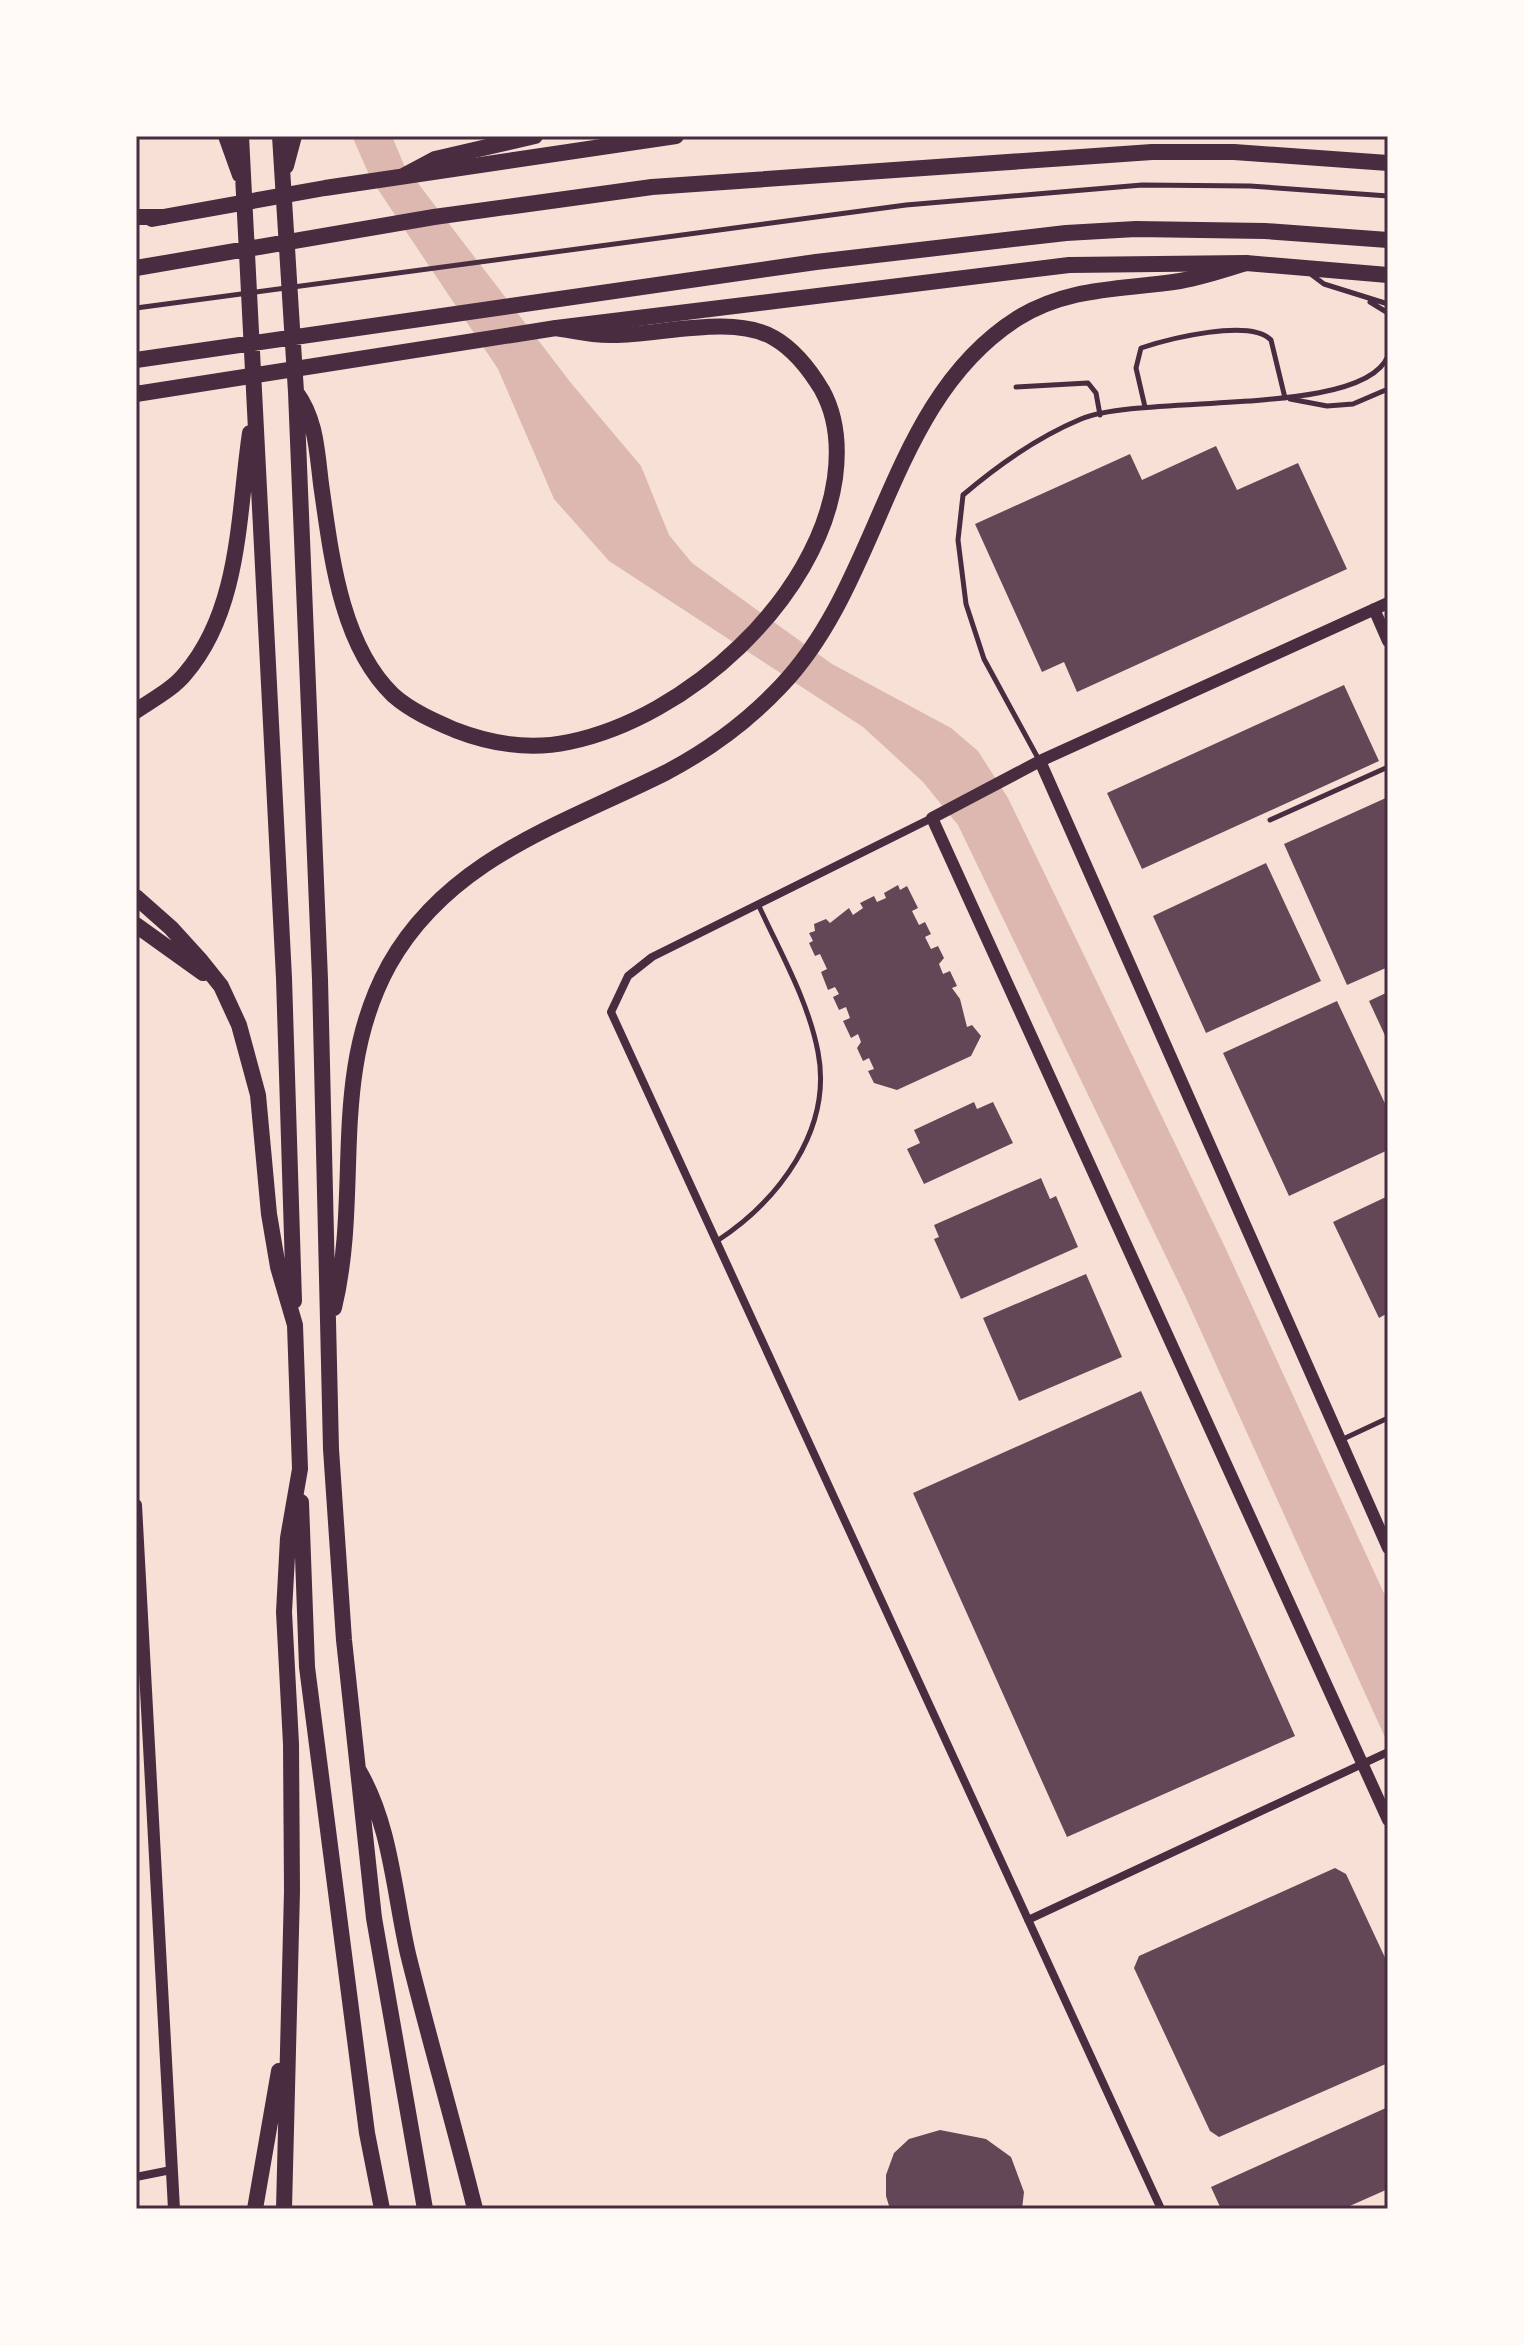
<svg xmlns="http://www.w3.org/2000/svg" width="1524" height="2345" viewBox="0 0 1524 2345" font-family="'Fira Sans',sans-serif">
<style>
.water{fill:#dcb8b0}
.building{fill:#644757}
.lines{fill:none;stroke-linecap:round;stroke-linejoin:round}
.service{stroke:#4a2c40;stroke-width:5}
.minor{stroke:#4a2c40;stroke-width:8}
.tertiary{stroke:#4a2c40;stroke-width:12}
.primary{stroke:#4a2c40;stroke-width:16}
.trunk{stroke:#4a2c40;stroke-width:16}
.neatline{fill:none;stroke:#4a2c40;stroke-width:3}
</style>
<rect width="100%" height="100%" fill="#f7e1d7"/>
<path class="water" d="M352,136h40l12,29 167,218 70,83 28,69 23,28 140,101 119,64 27,23 30,47 216,447 164,357v142l-203,-448 -227,-471 -35,-43 -60,-55 -254,-166 -55,-62 -56,-130 -127,-190z"/>
<path class="building" d="M1216,446l21,44 61,-27 49,106 -270,123 -13,-30 -22,10 -67,-148 155,-70 12,26z
M1344,685l35,76 -237,108 -35,-76z
M1388,797v170l-41,18 -63,-141z
M1266,863l55,118 -115,52 -53,-117z
M898,885l2,5 7,-4 11,22 -6,3 7,14 6,-3 6,12 -6,3 6,12 7,-3 6,12 -5,6 4,10 7,-3 7,15 -5,2 8,11 7,28 5,-2 9,11 -10,20 -74,34 -23,-7 -6,-12 6,-2 -5,-11 -6,3 -6,-13 4,-6 -3,-8 -7,4 -8,-17 7,-3 -4,-11 -7,3 -6,-13 6,-3 -4,-7 -7,3 -7,-18 6,-3 -7,-15 -5,2 -6,-13 4,-2 -4,-8 6,-2 -1,-7 12,-5 4,4 19,-15 4,7 10,-7 -3,-5 14,-7 3,6 9,-4 -2,-5z
M1388,992v50l-19,-41z
M1337,1001l51,109v40l-99,46 -66,-143z
M974,1102l3,7 16,-7 20,41 -89,41 -17,-35 13,-6 -6,-13z
M1041,1178l9,21 6,-3 22,51 -117,52 -27,-60 5,-2 -5,-12z
M1388,1196v117l-9,5 -46,-96z
M1086,1274l36,83 -103,44 -36,-83z
M1141,1391l154,345 -228,101 -154,-344z
M1335,1868l11,6 42,90v99l-169,74 -9,-6 -76,-163 5,-12z
M1388,2107v82l-45,20h-122l-10,-22z
M940,2130l46,9 25,18 13,35 -2,17h-132l-4,-13v-21l8,-22 15,-14z"/>
<g class="lines">
<path class="service" d="M1312,275l12,9 64,20
M1370,302l18,11
M136,308l770,-103 236,-20 108,1 138,10
M1016,387l72,-4 8,10 4,22
M1290,399l37,7 26,-2 35,-15
M1145,407l-9,-39 5,-20c27,-9 109,-30 130,-8l14,58
M1039,760l-55,-101 -18,-55 -8,-64 5,-45c35,-30 75,-58 118,-76 63,-26 282,-1 307,-63
M1270,820l118,-53
M717,1241c61,-40 116,-111 101,-189 -10,-52 -38,-100 -60,-148
M1341,1440l47,-22"/>
<path class="minor" d="M932,818l-280,139 -24,19 -17,36 550,1197
M1028,1920l360,-168
M136,2177l35,-7"/>
<path class="tertiary" d="M1388,603l-348,158 -108,57 456,1002
M1374,609l14,32
M1040,761l348,787
M136,1505l38,704"/>
<path class="primary" d="M152,219l173,-31 351,-52
M136,394l420,-66 513,-63 177,-2 142,12"/>
<path class="trunk" d="M226,136l14,39
M241,136l43,842 10,323
M280,136l16,256 24,587 11,470 13,191 30,278 51,291
M286,166l8,-30
M405,175l30,-16 100,-23
M136,217h27
M136,268l298,-51 218,-30 500,-35h82l154,11
M136,360l680,-98 250,-29 70,-4 129,2 123,9
M296,392c20,27 21,59 25,92 10,69 19,160 72,211 18,16 41,26 62,35 36,14 76,20 114,12 118,-24 249,-143 266,-264 4,-30 2,-61 -13,-88 -12,-20 -27,-40 -48,-52 -41,-24 -114,-3 -160,-3 -19,1 -39,-4 -58,-7
M136,394l3,-1
M136,711c16,-11 37,-22 49,-37 56,-65 53,-161 65,-241
M136,897l35,31 30,33 20,25 18,39 19,70 11,119 9,53 17,58 5,144 -12,69 -4,74 7,132 1,147 -8,318
M136,925l67,48
M334,1308c28,-117 -6,-232 55,-343 60,-107 174,-141 276,-192 42,-22 84,-53 116,-87 102,-107 107,-286 237,-368 52,-32 105,-28 162,-37 23,-4 44,-11 66,-18
M301,1502l6,165 60,466 15,76
M359,1771c32,55 35,122 49,183 21,85 46,170 67,255
M255,2209l24,-138"/>
</g>
<rect width="1524" height="2345" fill="none" stroke="#fffaf5" stroke-width="276"/>
<rect x="138" y="138" width="1248" height="2069" class="neatline"/>
</svg>
